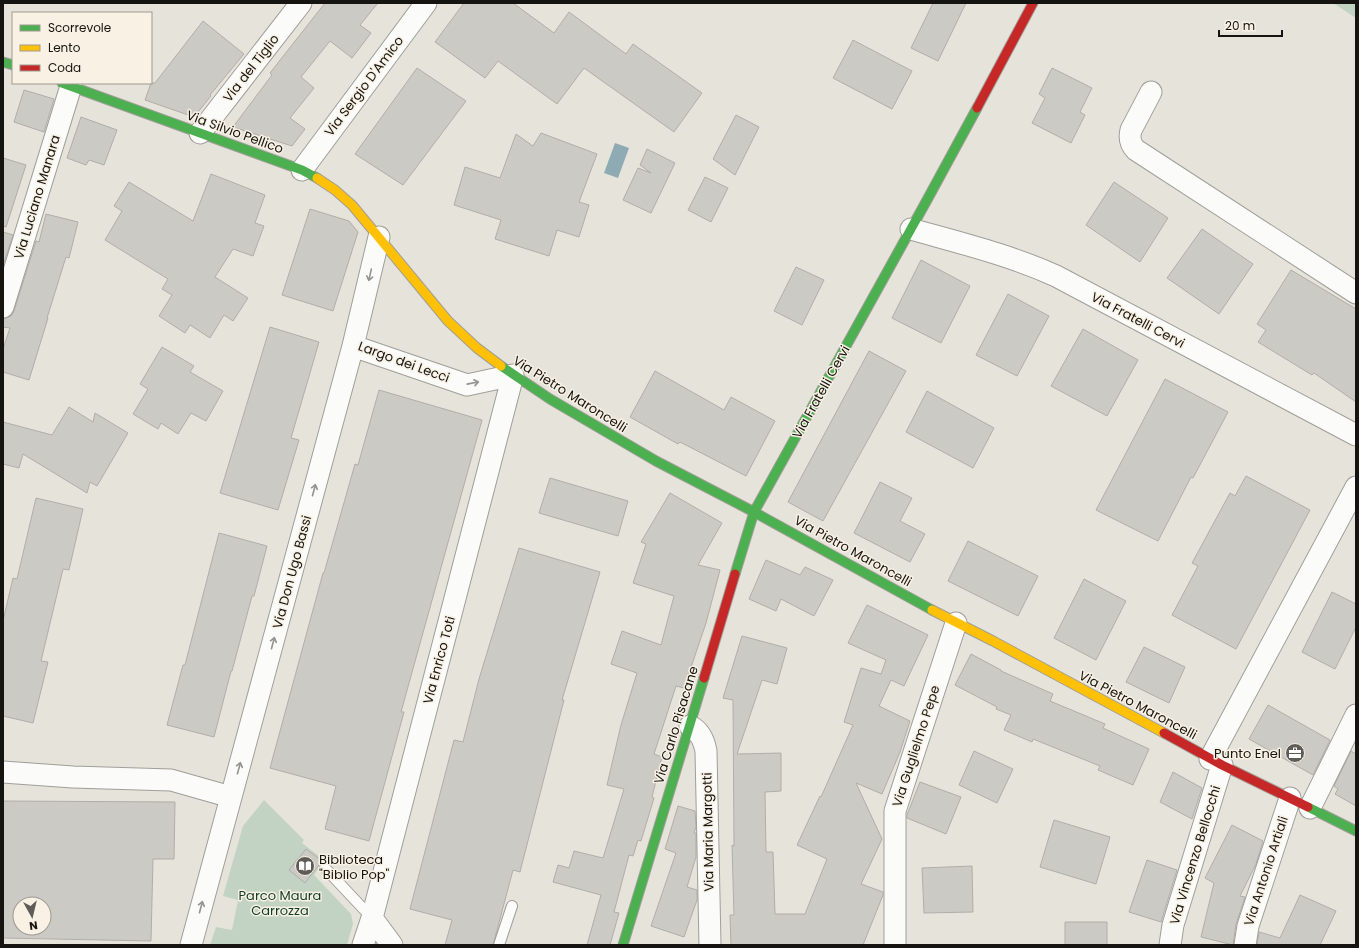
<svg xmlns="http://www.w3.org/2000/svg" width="1359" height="948" viewBox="0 0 1359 948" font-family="Poppins,sans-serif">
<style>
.green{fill:#c2d2c3}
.water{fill:#8eabb4}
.building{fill:#cccac4;stroke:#b0aea8;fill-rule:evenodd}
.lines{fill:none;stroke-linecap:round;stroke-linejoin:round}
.lane-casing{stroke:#a09e98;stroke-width:12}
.street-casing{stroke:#a09e98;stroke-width:23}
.fast-casing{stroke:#a09e98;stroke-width:11}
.slow-casing{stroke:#a09e98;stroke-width:11}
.jam-casing{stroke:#a09e98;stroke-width:11}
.lane{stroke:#fbfbfa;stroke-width:10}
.street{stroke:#fbfbfa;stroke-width:21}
.fast{stroke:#4caf50;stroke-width:9}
.slow{stroke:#ffc107;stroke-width:9}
.jam{stroke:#c62828;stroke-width:9}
.oneway{stroke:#949391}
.labels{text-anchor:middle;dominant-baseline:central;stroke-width:3;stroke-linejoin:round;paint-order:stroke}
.street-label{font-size:13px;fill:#161410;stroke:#f8f1e4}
.poi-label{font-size:13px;fill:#161410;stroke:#f8f1e4;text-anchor:end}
.park-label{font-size:13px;fill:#0d3d26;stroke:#f8f1e4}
</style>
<rect width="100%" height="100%" fill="#e6e3db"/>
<path class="green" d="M1333,3h23v15z
M264,800l40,40 -2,3 22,17 -10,15 37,39 2,10 -6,21h-137l6,-18 16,3 6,-30 -15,-4 20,-70z"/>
<path class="water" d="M615,143l14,5 -11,30 -14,-5z"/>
<path class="building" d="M325,3h53l-18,22 11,8 -19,25 -22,-17 -29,36 13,11 -24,30 15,11 -13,17 -59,-19 39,-52 -2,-2z
M464,3h49l41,30 15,-21 57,42 7,-10 69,49 -28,39 -90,-64 -27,36 -59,-43 -13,17 -50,-36z
M933,3h33l-28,58 -27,-13z
M203,21l41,33 -34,41 1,1 -17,21 -49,-17 6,-17h4z
M853,40l59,31 -20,38 -59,-31z
M417,68l49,33 -63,84 -48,-31z
M1052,68l40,20 -12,24 5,3 -14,28 -39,-20 13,-25 -6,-4z
M24,90l30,9 -10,33 -30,-10z
M736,115l23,12 -24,48 -22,-16z
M81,117l36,13 -13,35 -15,-5 -3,5 -19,-7z
M541,133l56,21 -18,48 10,3 -10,32 -22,-7 -8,26 -54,-17 6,-19 -47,-15 11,-38 35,11 16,-44 17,12z
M647,149l28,14 -24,50 -28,-13 15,-32 13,5 -11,-8z
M3,158l23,7 -20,62 -3,-1z
M211,174l54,21 -10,28 9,3 -11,30 -20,-7 -18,28 33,21 -15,23 -9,-6 -14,23 -20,-13 -5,8 -26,-17 13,-21 -10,-6 6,-10 -63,-39 17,-29 -8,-5 15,-24 64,39z
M705,177l23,11 -17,34 -23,-12z
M1114,182l54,36 -28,44 -54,-37z
M310,209l39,12 9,11 -25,79 -51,-16z
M46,214l32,8 -9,36 -3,-1 -19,61h1l-19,62 -26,-8v-23l7,-21 -7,-1v-8l8,-3 3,-5 22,-70 3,1z
M1202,229l51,35 -34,50 -52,-36z
M3,232l10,3 -10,31z
M921,260l49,26 -29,57 -49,-25z
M796,267l28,13 -22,45 -28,-14z
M1291,270l65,39v93l-42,-29 -2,2 -54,-33 8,-12 -9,-6z
M1008,294l41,22 -32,60 -41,-21z
M270,327l49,15 -28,96 8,2 -21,70 -58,-17z
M1083,329l55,31 -31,56 -56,-30z
M162,347l32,19 -4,6 33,19 -17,30 -15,-8 -13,21 -17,-11 -3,6 -25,-15 15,-25 -8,-5z
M869,351l37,20 -83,150 -35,-19z
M655,371l69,39 7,-13 44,24 -29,55 -66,-34 -2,2 -48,-27z
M1165,379l63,33 -35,66 -2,-1 -33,64 -62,-31z
M379,390l103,30 -81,292h3l-35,129 -44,-12 11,-43 -66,-18 53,-195h1l31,-109 3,1z
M927,391l67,37 -21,40 -67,-36z
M69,407l24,15 2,-9 33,20 -31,53 -7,-4 -3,11 -64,-39 -4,14 -16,-4v-42l49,13z
M1246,476l64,34 -74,139 -64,-34 26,-49 -6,-3 38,-70 5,3z
M550,478l78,23 -10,35 -79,-23z
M880,482l32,16 -12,23 25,13 -15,28 -56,-29z
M670,493l52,30 -24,42 22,5 -14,53 -22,65 -8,-2 -22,68 8,3 -10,40 2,1 -13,43 -3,-1 -5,16 -4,-1 -15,57 5,1 -9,32h-23l14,-50 -48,-13 5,-17 11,3 5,-17 29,7 21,-69 -17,-4 14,-60 16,-52 -26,-9 11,-33 39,14 13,-49 -41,-13 13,-39 -5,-2z
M36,498l47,11 -14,61 -6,-1 -22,92 7,1 -15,61 -30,-7v-95l10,-43 4,1z
M219,533l48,13 -13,50h-2l-20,75h-1l-17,66 -47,-12 16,-60h2z
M968,541l70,35 -20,40 -70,-35z
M519,548l81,24 -38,128h2l-44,172 -7,-2 -20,75h-48l7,-25 -42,-11 44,-169 9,2 16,-63z
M766,560l34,15 5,-8 28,13 -19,36 -33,-17 -5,12 -27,-12z
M1084,579l42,22 -30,59 -42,-22z
M1332,592l24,12v23l-21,42 -33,-17z
M867,605l61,30 -24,51 -13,-6 -12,26 31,15 -10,31 -18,42 -26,-11 26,56 -21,45 22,8v3l-20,50h-132l-1,-30h4l-2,-70 2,1 -1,-146 -10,-2 19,-62 45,12 -10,36 -15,-4 -25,74 44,-1v38l-16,1 1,60h7l2,62h30l22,-55 -30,-14 23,-49 1,1 32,-72 -9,-3 17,-54 20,6 5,-14 -38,-17z
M1144,647l41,20 -16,36 -43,-21z
M971,654l30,16v1l52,23 -3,7 55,23 -2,4 46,21 -16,36 -35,-15 2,-4 -67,-27 -1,3 -28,-12 7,-15 -15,-6 1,-2 -42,-22z
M1268,705l62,35 -17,35 -64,-36z
M974,751l39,18 -16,34 -38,-18z
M1351,751l5,3v52l-21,-12 3,-5 -4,-3z
M1173,772l29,16 -10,31 -32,-17z
M920,782l41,15 -15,37 -39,-16v-3z
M3,801l172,1 -1,57h-21l-2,82 -148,-3zM20,904h24v24h-24z
M678,806l17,5 1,16 -2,6h2v24l-9,30 10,3v10l-13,37 -33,-11 25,-73 -11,-4z
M1054,820l56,17 -14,47 -56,-17z
M1232,825l31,16 -7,23 -16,32 5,1 -9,27 -3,21 -32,-8 13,-54 -9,-5z
M306,849l16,12 -17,22 -16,-13z
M1147,860l30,10 -16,52 -32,-10z
M972,866l1,46 -49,1 -2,-45z
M1300,895l36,16 -16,34h-63l2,-13 21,6z
M1065,922h42v23h-42z"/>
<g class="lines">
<defs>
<path id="lane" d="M325,868l47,50
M499,945l13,-39"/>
<path id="street" d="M1151,92l-20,38c-2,8 -1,14 5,20l220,143
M200,133l101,-130
M302,170l124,-167
M911,229c49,14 99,26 145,47l300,159
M3,307l68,-221
M690,726c10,5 14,14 16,25l4,194
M1210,759l146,-272
M3,772l70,5 98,3 60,17
M1310,808l46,-93
M372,918l20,27
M191,945l162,-599
M363,945l9,-27 141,-543 -46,10 -114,-39 26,-109
M895,945v-134l61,-188
M1170,945l3,-20 49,-160
M1245,945l3,-19 42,-128"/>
<path id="fast" d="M3,62l10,3
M62,83l240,87 15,8
M501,366l49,33 106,62 98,51 178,98
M735,574l19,-62 173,-312 50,-92
M1308,807l48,24
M623,945l81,-267"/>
<path id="slow" d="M317,178l18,12 17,15 96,116 29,27 24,18
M932,610l61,31 171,92"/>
<path id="jam" d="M977,108l56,-105
M704,678l31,-104
M1164,733l58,32 86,42"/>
</defs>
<use href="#lane" class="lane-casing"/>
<use href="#street" class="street-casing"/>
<use href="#fast" class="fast-casing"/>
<use href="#slow" class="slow-casing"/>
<use href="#jam" class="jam-casing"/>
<use href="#lane" class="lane"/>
<use href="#street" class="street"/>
<use href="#fast" class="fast"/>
<use href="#slow" class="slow"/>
<use href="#jam" class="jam"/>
</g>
<defs><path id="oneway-shaft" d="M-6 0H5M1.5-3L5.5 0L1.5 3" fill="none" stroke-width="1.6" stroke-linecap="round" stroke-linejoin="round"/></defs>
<g class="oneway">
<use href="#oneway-shaft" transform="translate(370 275) rotate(103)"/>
<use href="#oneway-shaft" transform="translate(473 383) rotate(-11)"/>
<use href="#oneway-shaft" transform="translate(314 490) rotate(-75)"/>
<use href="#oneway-shaft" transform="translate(273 643) rotate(-75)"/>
<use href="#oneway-shaft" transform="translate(239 768) rotate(-75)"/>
<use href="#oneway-shaft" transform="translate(201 907) rotate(-75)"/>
</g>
<defs>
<symbol id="office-disc" viewBox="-11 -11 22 22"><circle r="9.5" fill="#5f5c57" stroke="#f8f1e4"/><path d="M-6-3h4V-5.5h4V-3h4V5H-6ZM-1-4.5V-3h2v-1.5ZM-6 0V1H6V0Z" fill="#fff"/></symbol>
<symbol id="library-disc" viewBox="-11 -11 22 22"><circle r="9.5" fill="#5f5c57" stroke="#f8f1e4"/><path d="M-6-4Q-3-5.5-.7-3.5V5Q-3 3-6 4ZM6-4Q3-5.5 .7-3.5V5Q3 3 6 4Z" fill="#fff"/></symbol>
</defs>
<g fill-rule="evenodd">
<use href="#office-disc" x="1284" y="742" width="22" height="22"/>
<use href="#library-disc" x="294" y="855" width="22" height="22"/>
</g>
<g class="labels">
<g class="street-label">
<text transform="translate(251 68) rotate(-52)">Via del Tiglio</text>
<text transform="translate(364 86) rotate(-53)">Via Sergio D'Amico</text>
<text transform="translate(235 132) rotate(20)">Via Silvio Pellico</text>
<text transform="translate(37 197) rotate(-73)">Via Luciano Manara</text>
<text transform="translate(1138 320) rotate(28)">Via Fratelli Cervi</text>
<text transform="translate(404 362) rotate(20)">Largo dei Lecci</text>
<text transform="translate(821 392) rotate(-61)">Via Fratelli Cervi</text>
<text transform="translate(570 394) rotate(32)">Via Pietro Maroncelli</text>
<text transform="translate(853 551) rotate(29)">Via Pietro Maroncelli</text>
<text transform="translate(292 572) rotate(-75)">Via Don Ugo Bassi</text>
<text transform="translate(439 660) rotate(-75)">Via Enrico Toti</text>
<text transform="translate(1138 705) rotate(28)">Via Pietro Maroncelli</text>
<text transform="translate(676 725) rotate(-73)">Via Carlo Pisacane</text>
<text transform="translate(916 746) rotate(-72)">Via Guglielmo Pepe</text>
<text transform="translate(708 832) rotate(-91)">Via Maria Margotti</text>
<text transform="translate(1195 855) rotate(-73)">Via Vincenzo Bellocchi</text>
<text transform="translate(1266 871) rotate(-72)">Via Antonio Artiali</text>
</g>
<g class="poi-label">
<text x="1281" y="753">Punto Enel</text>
<text x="319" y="859" text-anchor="start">Biblioteca<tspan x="319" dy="15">"Biblio Pop"</tspan></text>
</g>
<g class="park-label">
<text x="280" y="895">Parco Maura<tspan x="280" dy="15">Carrozza</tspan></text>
</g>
</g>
<rect width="1359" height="948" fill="none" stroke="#161410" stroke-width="8"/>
<rect x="12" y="12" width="140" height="72" fill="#f8f1e4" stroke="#9e998f"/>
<rect x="20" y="25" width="20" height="6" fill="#4caf50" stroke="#9e998f"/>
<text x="48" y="32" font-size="12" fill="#161410">Scorrevole</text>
<rect x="20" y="45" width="20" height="6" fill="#ffc107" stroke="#9e998f"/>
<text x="48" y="52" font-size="12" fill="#161410">Lento</text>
<rect x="20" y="65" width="20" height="6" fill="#c62828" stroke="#9e998f"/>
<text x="48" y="72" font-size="12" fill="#161410">Coda</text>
<g transform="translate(32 916) rotate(172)"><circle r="19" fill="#f8f1e4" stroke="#9e998f"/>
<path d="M0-3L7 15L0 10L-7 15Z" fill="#5f5c57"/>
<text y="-6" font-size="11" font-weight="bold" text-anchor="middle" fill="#161410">N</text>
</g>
<path d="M1219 30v6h63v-6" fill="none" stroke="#161410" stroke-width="2"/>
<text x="1225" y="30" font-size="12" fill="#161410" stroke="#f8f1e4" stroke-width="3" paint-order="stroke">20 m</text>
</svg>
